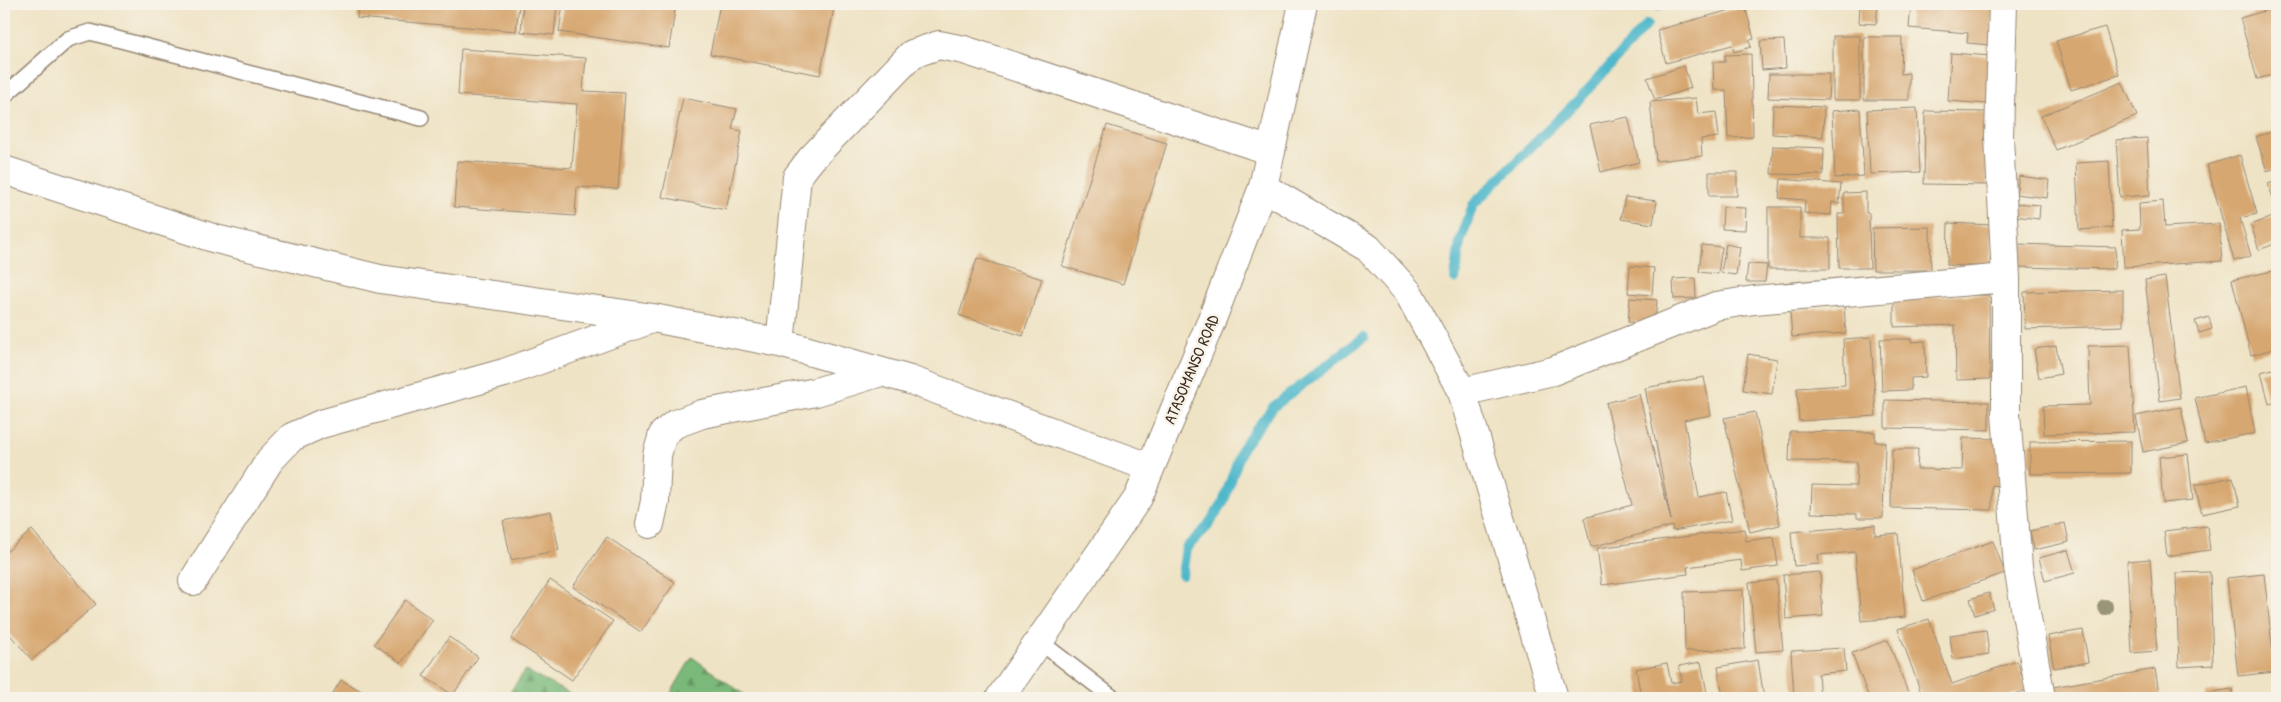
<svg xmlns="http://www.w3.org/2000/svg" width="2281" height="702" viewBox="0 0 2281 702" font-family="'Patrick Hand',sans-serif">
<style>
.forest{fill:url(#forest-firs);stroke:#5a724c}
.lines{fill:none;stroke-linecap:round;stroke-linejoin:round}
.stream{stroke:#4db7ca;stroke-width:10}
.building{fill:#d7a771}
.service-casing{stroke:#958672;stroke-width:18}
.minor-casing{stroke:#958672;stroke-width:30}
.tertiary-casing{stroke:#958672;stroke-width:30}
.service{stroke:#fff;stroke-width:15}
.minor{stroke:#fff;stroke-width:28}
.tertiary{stroke:#fff;stroke-width:28}
.tree{fill:#999579}
.labels{text-anchor:middle;dominant-baseline:central;stroke-width:5;stroke-linejoin:round;paint-order:stroke}
.street-label{font-size:16px;fill:#3b2a1e;stroke:#f7f3e8}
</style>
<defs>
<pattern id="forest-firs" width="22" height="20" patternUnits="userSpaceOnUse" patternTransform="scale(1.25)"><rect width="22" height="20" fill="#7ab97a"/><path d="M5 1l3.5 6h-7zM16 11l3.5 6h-7z" fill="#659763"/></pattern>
</defs>
<rect width="100%" height="100%" fill="#f7f3e8"/>
<filter id="ink" filterUnits="userSpaceOnUse"><feTurbulence type="fractalNoise" baseFrequency=".02" numOctaves="2"/><feDisplacementMap in="SourceGraphic" scale="10" xChannelSelector="R" yChannelSelector="G"/><feConvolveMatrix kernelMatrix="1 2 1 2 8 2 1 2 1" color-interpolation-filters="sRGB"/></filter>
<filter id="wash" filterUnits="userSpaceOnUse"><feTurbulence type="fractalNoise" baseFrequency=".0096" numOctaves="4" result="noise"/><feDisplacementMap in="SourceGraphic" scale="20" xChannelSelector="R" yChannelSelector="G"/><feGaussianBlur stdDeviation="1.12" result="paint"/><feColorMatrix in="noise" values="0 0 0 0 0 0 0 0 0 0 0 0 0 0 0 0 0 1.4 0 .05"/><feComposite in="paint" operator="in"/></filter>
<g filter="url(#wash)">
<rect width="100%" height="100%" fill="#efe3c5"/>
<path class="forest" d="M692,657l57,41h-81z
M525,670l52,28h-71z"/>
<g class="lines">
<path class="stream" d="M1658,6l1,-2
M1455,279l5,-37 13,-37 114,-114 60,-67
M1182,575l4,-27 20,-20 17,-25 19,-55 31,-41 91,-70"/>
</g>
<g id="blocks">
<path class="building" d="M358,4h161l-3,27 -159,-13z
M523,4h34l-3,31 -33,-3z
M563,4h113l-7,44 -110,-16z
M720,4h115l-15,71 -110,-21z
M1860,4h18l-2,20 -17,-1z
M1911,4h83l-4,41 -23,-2 1,-10 -59,-5z
M2273,4h4v14z
M1745,6l9,33 -5,1 2,7 -17,5 -2,-7 -66,18 -9,-33z
M2268,10l9,33v31l-20,5 -17,-61z
M2105,27l14,48 -48,15 -15,-49z
M1833,36h27v64h-27z
M1864,37h38l-1,37 8,-1v27h-45z
M1784,40l2,28 -24,2 -2,-29z
M461,49l125,9 -3,33 42,2 -7,96 -41,-2 -2,29 -121,-9 3,-46 115,7 5,-64 -119,-9z
M1951,53l40,3 -3,48 -40,-3z
M1751,54l2,83 -25,1 -2,-48h-12l-1,-28h12v-7z
M1684,66l7,22 -36,12 -8,-22z
M1769,74h60l-1,26 -60,-2z
M2122,82l15,34 -81,34 -15,-34z
M683,98l54,11 -5,20 10,2 -16,79 -64,-13z
M1696,98l2,16 18,-2 3,25 -18,2 1,17 -46,5 -6,-59z
M1773,105l51,2 -1,30 -51,-3z
M1917,108l3,64 -50,2 -3,-64z
M1860,109l4,67 -29,2 -3,-67z
M1925,111l62,1v73l-63,-1z
M1628,117l11,45 -38,10 -11,-47z
M1107,125l60,18 -44,141 -61,-18z
M2277,130v38l-10,3 -11,-34z
M2147,138l3,57 -30,2 -4,-57z
M1773,146l51,2 -1,27 -52,-1z
M2240,155l17,59 -17,4 11,38 -17,5 -27,-96z
M2109,161l3,67 -33,2 -3,-67z
M1709,172h28v24h-28z
M2019,176l30,4 -2,18 -31,-4z
M1781,179l60,5 -2,20 -7,-2 -1,13 -27,-2 1,-13 -26,-2z
M2277,181v28l-9,-25z
M1866,192v21h3l1,55h-31l-1,-54h6v-21z
M1625,197l32,4 -4,23 -32,-5z
M2163,201l2,26 54,-3 3,37 -98,6 -2,-37 18,-1 -1,-26z
M2015,203l25,2 -1,14 -25,-3z
M1723,207l23,1 -1,22 -23,-1z
M1768,207h32v31h30v31h-62z
M2277,215v28l-18,7 -8,-25z
M1948,223l44,2 -2,42 -43,-2z
M1930,227l1,43h-58l-1,-42z
M1726,244l14,3 -4,28 -15,-2z
M2016,244l100,3 -1,22 -100,-2z
M1702,245l20,2 -4,27 -19,-2z
M977,258l65,21 -19,57 -64,-21z
M1748,264l19,1 -2,17h-19z
M1630,266l24,2 -2,27 -24,-2z
M2277,270v27l-5,2 5,22v27l-26,7 -19,-75z
M2165,277l15,121 -20,3 -15,-121z
M1695,278l1,20 -22,1 -1,-20z
M2123,290v36l-98,3 -1,-37z
M1989,295l1,84 -34,1 -1,-55 -61,2v-30z
M1630,298l27,2 -2,24 -27,-2z
M1844,306l2,27 -54,4 -2,-26z
M2209,317l3,12 -13,4 -4,-12z
M1871,337l5,79 -77,5 -2,-33 48,-3 -2,-46z
M1880,339h31v3l14,-1 1,36 -15,1v12l-29,1z
M2130,345l5,87 -91,2 -1,-28 47,-1 -2,-59z
M2056,346l5,28 -22,4 -5,-29z
M1748,354l29,5 -5,35 -29,-4z
M2277,368v34l-8,2 -8,-32z
M1704,377l7,38 -27,5 15,77 27,-5 6,28 -59,11 -1,-5 -81,21 -7,-29 48,-13 -26,-102 33,-9 32,126 -26,-132z
M2246,387l9,46 -50,10 -10,-45z
M1885,400l104,2v28l-104,-2z
M2181,407l7,36 -45,9 -7,-36z
M1755,412l25,113 -30,7 -26,-114z
M1790,431l85,1v10h10l-2,76h-26v-4l-46,-1 1,-28 44,1 1,-24 -68,-1z
M1963,438l36,1 -1,47 -6,-1v25l-101,-2 1,-59h26l-1,20 45,1z
M2131,441v32l-101,1v-32z
M2188,454l5,46 -30,3 -4,-46z
M2233,477l7,29 -38,8 -7,-29z
M551,511l8,39 -48,10 -8,-39z
M2065,523l4,19 -35,8 -4,-19z
M1875,525v10l23,-2 7,84 -44,4 -6,-69 -37,3 1,9 -25,2 -3,-34z
M2207,526l3,24 -43,6 -3,-25z
M1744,529l2,12 28,-4 4,29 -36,5 -1,-11 -54,7 1,7 -86,11 -5,-37z
M32,530l64,74 -64,56 -28,-32v-74z
M607,537l68,45 -34,50 -68,-45z
M1993,541l12,32 -82,28 -11,-31z
M2068,550l7,23 -30,8 -6,-23z
M2150,559l7,92 -25,2 -5,-92z
M1820,572l3,44 -37,3 -3,-44z
M2210,572l3,93 -34,2 -3,-94z
M2264,574l11,98 -37,4 -11,-98z
M550,580l63,41 -41,59 -61,-41z
M1776,580l7,70 -27,2 -7,-69z
M1743,590l2,59 -60,2 -1,-59z
M1989,593l5,16 -19,6 -5,-16z
M405,600l28,20 -32,43 -27,-19z
M1929,619l23,65 65,-23 10,29 -24,8h-80l-25,-69z
M1986,630l3,24 -36,5 -3,-24z
M2083,630l5,32 -34,6 -6,-32z
M449,637l29,20 -25,38 -30,-19z
M1888,640l22,58h-41l-17,-45z
M1844,648l2,23 -28,3 2,24h-26l-3,-47z
M1758,660l6,38h-41l-5,-31z
M1701,662l7,36h-51l-1,-4 -15,3 -5,-28 31,-6 4,20 11,-2 -3,-15z
M2155,669l5,29h-105l-2,-11z
M341,680l34,18h-45z
M2232,689l1,9h-27v-5z"/>
</g>
</g>
<g filter="url(#ink)">
<use href="#blocks" fill-opacity="0" stroke="#958672" stroke-width="1"/>
<g class="lines">
<defs>
<path id="service" d="M4,96l64,-57 22,-7 331,86
M1039,641l74,57"/>
<path id="minor" d="M2003,4l-4,132 7,142v136l12,153 23,131
M4,170l212,69 164,40 273,39 127,25 130,37 239,87
M1263,187l105,61 40,44 54,100 92,306
M780,343l17,-166 14,-18 101,-105 27,-9 25,5 307,101
M1462,392l91,-21 163,-65 38,-6 252,-22
M650,524l5,-23 2,-46 6,-21 12,-10 27,-10 114,-22 65,-20
M193,581l77,-121 22,-23 29,-13 183,-51 145,-53"/>
<path id="tertiary" d="M1000,698l138,-200 72,-174 53,-137 40,-183"/>
</defs>
<use href="#service" class="service-casing"/>
<use href="#minor" class="minor-casing"/>
<use href="#tertiary" class="tertiary-casing"/>
<use href="#service" class="service"/>
<use href="#minor" class="minor"/>
<use href="#tertiary" class="tertiary"/>
</g>
<circle class="tree" cx="2105" cy="607" r="8"/>
</g>
<g class="labels">
<g class="street-label">
<text transform="translate(1191 369) rotate(-67)">ATASOMANSO ROAD</text>
</g>
</g>
<rect width="2281" height="702" fill="none" stroke="#f7f3e8" stroke-width="20"/>
</svg>
